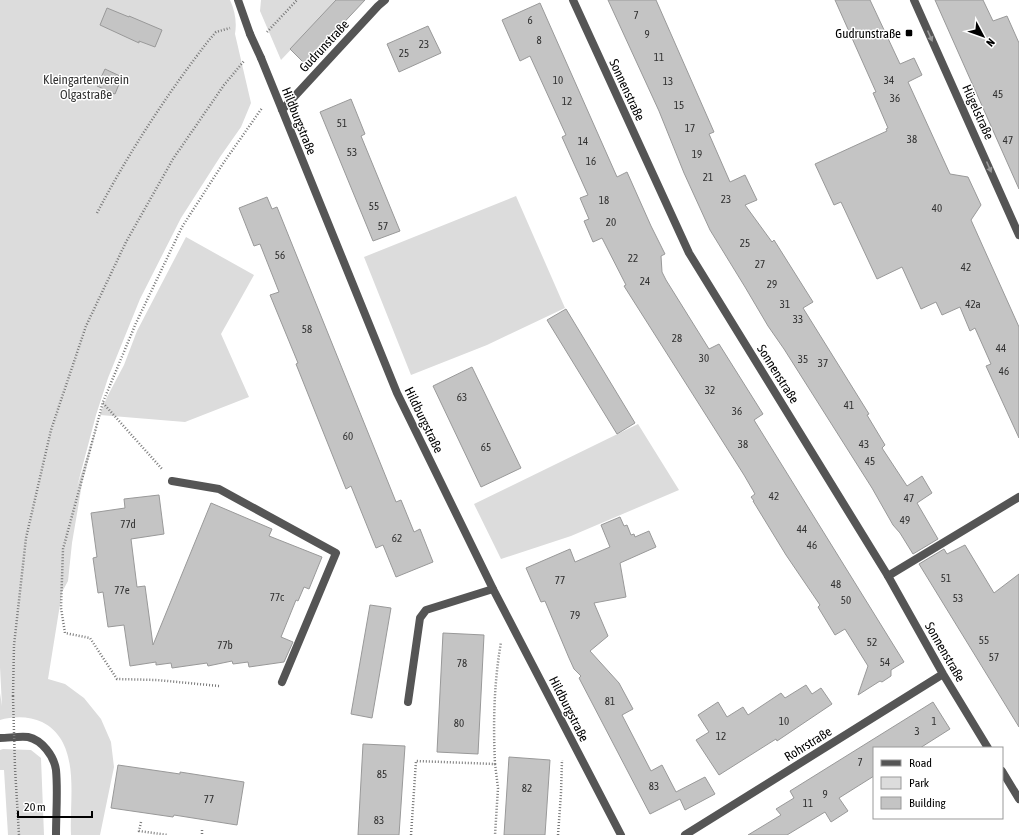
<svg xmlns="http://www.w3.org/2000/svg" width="1019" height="835" viewBox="0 0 1019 835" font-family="'Asap Condensed',sans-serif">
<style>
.green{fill:#dcdcdc}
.building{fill:#c4c4c4;stroke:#999}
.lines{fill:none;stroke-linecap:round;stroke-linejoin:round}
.path{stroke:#777;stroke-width:2.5;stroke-dasharray:1 2;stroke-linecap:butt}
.lane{stroke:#555;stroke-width:8}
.street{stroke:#555;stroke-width:8}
.path-bridge{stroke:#777;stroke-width:2.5;stroke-dasharray:1 2;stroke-linecap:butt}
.street-bridge{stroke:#555;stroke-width:8}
.oneway{fill:#999}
.poi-dot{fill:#000;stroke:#fff;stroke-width:1.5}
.labels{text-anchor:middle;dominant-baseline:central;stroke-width:3;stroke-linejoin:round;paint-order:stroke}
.number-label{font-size:11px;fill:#313131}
.poi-label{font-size:13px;fill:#000;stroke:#fff;text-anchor:end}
.street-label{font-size:13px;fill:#000;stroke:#fff}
.park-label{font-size:13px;fill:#333;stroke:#fff}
</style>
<rect width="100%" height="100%" fill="#fff"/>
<path class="green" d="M0,0h230c5,11 7,22 5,34l16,69 -10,24 -21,30 -39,61 -41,81 -32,79 -12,37 -19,72 23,-72 7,-18 17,-32 13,-34 49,-94 68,38 -33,59 28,63 -64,25 -85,-7 -18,69 -10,59 -4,38 -6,11 -14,87 17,5 19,14 17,21 10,23 3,25 -14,68h-29c-2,-36 11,-93 -29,-113 -12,-6 -29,-6 -42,-2v-27l2,13 -2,-39z
M261,0h77l-57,60 -21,-49z
M516,196l49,112 -78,37 -76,30 -47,-118z
M638,424l41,66 -108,46 -70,23 -27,-55z
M3,749l28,1 10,8 3,77h-36l-4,-65h-4v-20z"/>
<path class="building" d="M336,0h29l-60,64 -15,-15z
M608,0h48l58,132 -5,2 21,48 15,-7 12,25 -12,5 27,37 2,-2 39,62 -10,6 66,106 -2,1 18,30 -3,3 25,38 15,-10 10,17 -15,10 21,36 -25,15 -13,-21 -7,-8 -21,-37 -88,-139 -16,-23 -23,-39 -35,-57 -26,-57 -25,-62z
M835,0h35l30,64 14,-6 8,17 -14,7 42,92 18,3 13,28 -10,15 48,107v111l-33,-72 5,-2 -16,-36 -5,3 -10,-24 -18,8 -6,-13 -15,7 -19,-42 -25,12 -36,-77 -7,3 -19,-41 72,-33 -1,-2 2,-1 -15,-35 3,-1z
M935,0h48l10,21 14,-5 12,27v146z
M540,3l77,174 10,-5 24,54 14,28 -4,2 1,16 4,8 43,69 10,-5 44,70 -9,6 150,242 -13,8v6l-9,6 -2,-1 -22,14 10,-29 -23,-37 -10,6 -17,-28 2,-2 -34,-50 -33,-54h1l-3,-4 4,-3 -11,-19 -120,-189 2,-1 -24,-47 -9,4 -9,-21 5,-2 -9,-21 8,-3 -26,-58 4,-2 -36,-79 -10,5 -18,-41z
M107,8l22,9v-1l33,14 -7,17 -16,-6v2l-39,-18z
M428,26l13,27 -42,19 -12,-28z
M105,69l17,8 -7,17 -18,-8z
M351,99l14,35 -4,2 39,95 -27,10 -53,-129z
M267,197l5,12 5,-2 119,295 5,-2 13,32 6,-3 13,33 -37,15 -13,-32 -7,3 -25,-62 -5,3 -50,-125 2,-1 -28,-68 9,-3 -19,-48 -6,2 -15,-38z
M566,309l69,114 -18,11 -70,-114z
M472,367l49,101 -40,19 -48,-101z
M159,495l5,39 -33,5 6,48 8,-1 8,59 58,-142 61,26 -3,7 53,21 -13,32 -5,-2 -6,14 -2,-1 -15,37 12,5 -9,20 -35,5 -1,-5 -15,2 -1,-3 -24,5 -1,-3 -35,5 -1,-5 -15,2v-3l-26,4 -6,-41 -16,2 -5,-35 -5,1 -5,-35 4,-1 -6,-44 34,-5 -1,-9z
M620,517l4,9 3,-1 4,10 3,-1 1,3 14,-6 7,16 -36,16 6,34 -32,6 14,33 -18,15 29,32 14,26 -11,6 29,56 11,-6 14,27 29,-15 10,17 -30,16 -5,-11 -30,15 -71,-136 2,-2 -7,-7 -5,-11 -24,-57 -4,1 -15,-34 44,-19 5,13 35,-15 -9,-22z
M965,545l29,48 25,-19v153l-100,-163 25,-15 3,5z
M370,605l21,3 -19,110 -21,-4z
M443,633l41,2 -6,119 -41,-2z
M806,685l6,9 9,-6 11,16 -55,37 -1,-2 -57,36 -23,-35 13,-8 -11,-17 20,-13 9,15 16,-10 5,8 33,-22 4,5z
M933,702l17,27 -30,19h-46v28l-35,22 9,13 -17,11 -6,-10 -38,23h-39l33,-20 -5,-6 18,-11 -4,-7z
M363,744l42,2 -6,89h-41z
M509,757l41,3 -5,75h-41z
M118,765l62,9v-2l64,10 -7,43 -63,-10 -1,2 -62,-9z"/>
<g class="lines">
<path class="path" d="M267,32l30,-32
M97,213c32,-61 70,-119 112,-173l7,-8 14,-4
M103,403l59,66
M219,686l-62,-6 -40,-1 -27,-41 -25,-5 -4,-25 2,-59 40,-147 33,-79 46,-96 40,-62 40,-57
M13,696l1,-51 12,-107 25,-108 35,-104 40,-84 47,-83 51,-74 20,-24
M495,764l3,24 -3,47
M15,768l4,67
M141,822l-2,9 29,4
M202,830v5
M411,835l5,-74 79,3c-2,-42 -1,-81 6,-122
M558,835l3,-42 1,-33"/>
<path class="lane" d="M172,481l47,8 117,64 -54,129
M888,576l131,-79
M408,702l12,-84 6,-8 67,-21"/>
<path class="street" d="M238,0l12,34
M573,0l116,253 199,323 55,98 45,74
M914,0l105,235
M261,58l136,335 96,196 128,246
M282,110l96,-104 7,-6
M0,738c9,0 19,-2 28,-1 14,3 26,19 28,33 2,21 0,44 0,65
M1002,771l17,28
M685,835l258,-161"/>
<path class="path-bridge" d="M13,696l2,72"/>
<path class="street-bridge" d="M250,34l11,24"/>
</g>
<defs><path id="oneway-solid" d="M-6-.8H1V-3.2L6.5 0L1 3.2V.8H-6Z"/></defs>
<g class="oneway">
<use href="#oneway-solid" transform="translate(930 36) rotate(66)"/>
<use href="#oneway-solid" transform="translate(989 167) rotate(66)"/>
</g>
<rect class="poi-dot" x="905" y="29" width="8" height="8" rx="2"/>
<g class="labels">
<g class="number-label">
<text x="636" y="15">7</text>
<text x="530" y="20">6</text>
<text x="647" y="34">9</text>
<text x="539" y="40">8</text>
<text x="424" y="44">23</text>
<text x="404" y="53">25</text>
<text x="659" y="57">11</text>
<text x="558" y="80">10</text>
<text x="889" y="80">34</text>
<text x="668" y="81">13</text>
<text x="998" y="94">45</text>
<text x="895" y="98">36</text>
<text x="567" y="101">12</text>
<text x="679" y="105">15</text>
<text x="342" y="123">51</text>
<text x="690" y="128">17</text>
<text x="912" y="139">38</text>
<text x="1008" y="140">47</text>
<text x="583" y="141">14</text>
<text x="352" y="152">53</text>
<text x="697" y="154">19</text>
<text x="591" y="161">16</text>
<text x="708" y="177">21</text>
<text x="726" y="199">23</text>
<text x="604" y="200">18</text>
<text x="374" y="206">55</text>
<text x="937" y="208">40</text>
<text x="611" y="222">20</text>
<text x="383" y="226">57</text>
<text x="745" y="243">25</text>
<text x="280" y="255">56</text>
<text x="633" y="258">22</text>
<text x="760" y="264">27</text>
<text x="966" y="267">42</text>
<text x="645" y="281">24</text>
<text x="772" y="284">29</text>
<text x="785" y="304">31</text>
<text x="973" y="304">42a</text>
<text x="798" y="319">33</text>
<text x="307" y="329">58</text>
<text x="677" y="338">28</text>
<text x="1001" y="348">44</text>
<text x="704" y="358">30</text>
<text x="803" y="359">35</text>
<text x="823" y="363">37</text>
<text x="1004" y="371">46</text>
<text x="710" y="390">32</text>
<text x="462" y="397">63</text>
<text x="849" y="405">41</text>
<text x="737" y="411">36</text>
<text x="348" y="436">60</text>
<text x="743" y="444">38</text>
<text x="864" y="444">43</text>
<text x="486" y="447">65</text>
<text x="870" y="461">45</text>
<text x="774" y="496">42</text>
<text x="909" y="498">47</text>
<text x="905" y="520">49</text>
<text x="128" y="524">77d</text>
<text x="802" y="529">44</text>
<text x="397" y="538">62</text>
<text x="812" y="545">46</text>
<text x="946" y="578">51</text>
<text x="560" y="580">77</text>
<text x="836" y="584">48</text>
<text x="122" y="590">77e</text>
<text x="277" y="597">77c</text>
<text x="958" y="598">53</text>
<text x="846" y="600">50</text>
<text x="575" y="615">79</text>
<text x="984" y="640">55</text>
<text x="872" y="642">52</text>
<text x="225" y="645">77b</text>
<text x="994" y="657">57</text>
<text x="885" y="662">54</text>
<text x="462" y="663">78</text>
<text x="610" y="701">81</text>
<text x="784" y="721">10</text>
<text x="934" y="721">1</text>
<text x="459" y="723">80</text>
<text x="917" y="731">3</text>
<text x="721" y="736">12</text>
<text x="860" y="762">7</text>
<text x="382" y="774">85</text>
<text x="654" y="786">83</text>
<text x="527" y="788">82</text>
<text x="825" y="794">9</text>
<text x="209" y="799">77</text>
<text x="808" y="803">11</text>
<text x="379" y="820">83</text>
</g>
<g class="poi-label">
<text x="901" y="33">Gudrunstraße</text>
</g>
<g class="street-label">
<text transform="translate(324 46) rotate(-47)">Gudrunstraße</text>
<text transform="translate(627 90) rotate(65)">Sonnenstraße</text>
<text transform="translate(978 112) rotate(66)">Hügelstraße</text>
<text transform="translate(299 121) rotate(68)">Hildburgstraße</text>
<text transform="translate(778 374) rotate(58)">Sonnenstraße</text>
<text transform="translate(424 420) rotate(64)">Hildburgstraße</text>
<text transform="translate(945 652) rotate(60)">Sonnenstraße</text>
<text transform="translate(569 709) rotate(63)">Hildburgstraße</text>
<text transform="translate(808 744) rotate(-32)">Rohrstraße</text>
</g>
<g class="park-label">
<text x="86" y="79">Kleingartenverein<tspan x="86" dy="15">Olgastraße</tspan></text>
</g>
</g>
<rect x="873" y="747" width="130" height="72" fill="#ffffff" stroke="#999999"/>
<rect x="881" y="760" width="20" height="6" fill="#555555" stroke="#999999"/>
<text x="909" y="767" font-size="12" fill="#000000">Road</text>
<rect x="881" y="777" width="20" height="12" fill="#dcdcdc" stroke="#999999"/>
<text x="909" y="787" font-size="12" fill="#000000">Park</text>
<rect x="881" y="797" width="20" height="12" fill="#c4c4c4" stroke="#999999"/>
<text x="909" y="807" font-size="12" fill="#000000">Building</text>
<g transform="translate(983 36) rotate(131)" stroke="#ffffff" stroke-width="3" paint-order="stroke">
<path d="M0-3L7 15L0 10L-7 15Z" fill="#000000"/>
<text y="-6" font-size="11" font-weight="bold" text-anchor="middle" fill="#000000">N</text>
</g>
<path d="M18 811v6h74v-6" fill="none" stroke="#000000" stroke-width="2"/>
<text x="24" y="811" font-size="12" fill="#000000" stroke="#ffffff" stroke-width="3" paint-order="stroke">20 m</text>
</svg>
